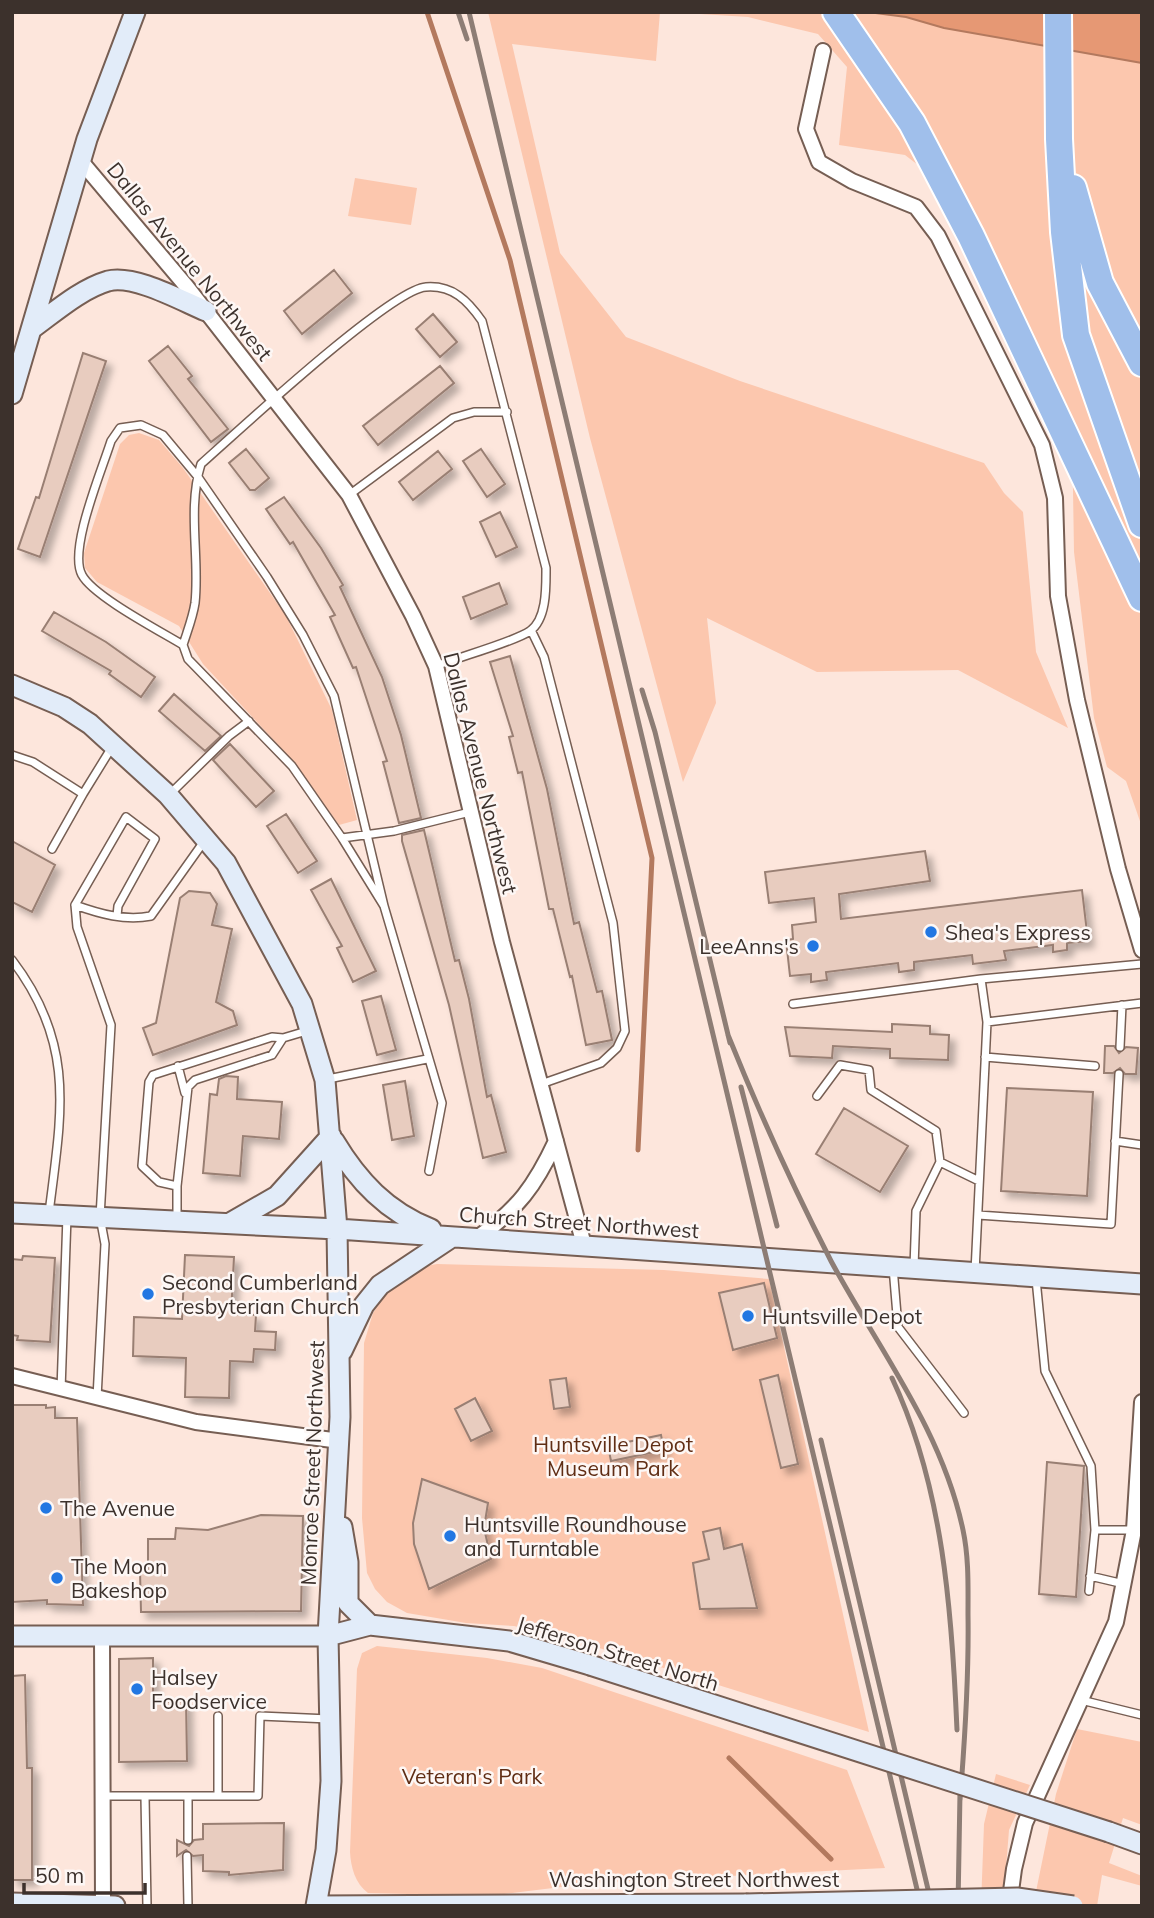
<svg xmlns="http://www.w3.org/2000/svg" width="1154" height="1918" viewBox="0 0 1154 1918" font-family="Mulish,sans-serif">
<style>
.green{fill:#fcc7ae}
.water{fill:#e69874;stroke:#b3795e;stroke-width:2}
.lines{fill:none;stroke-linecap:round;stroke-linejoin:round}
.stream{stroke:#b3795e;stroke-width:5}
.building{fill:#e8ccbf;stroke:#997f73;stroke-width:2;filter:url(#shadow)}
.lane-casing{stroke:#765e53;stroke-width:10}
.street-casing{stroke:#765e53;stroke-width:18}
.secondary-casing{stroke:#765e53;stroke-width:23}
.highway-casing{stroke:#fff;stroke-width:30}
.lane{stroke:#fff;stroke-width:7}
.street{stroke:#fff;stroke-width:14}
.secondary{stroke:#e2ecf9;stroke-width:19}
.highway{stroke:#a0bfeb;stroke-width:26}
.rail{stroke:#8d7d75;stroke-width:5}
.secondary-bridge-casing{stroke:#765e53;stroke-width:23;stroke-linecap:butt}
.secondary-bridge{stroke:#e2ecf9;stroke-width:19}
.poi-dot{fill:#2277e2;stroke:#fdf7f5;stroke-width:2.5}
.labels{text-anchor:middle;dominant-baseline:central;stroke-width:5;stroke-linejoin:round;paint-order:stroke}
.street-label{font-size:21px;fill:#3c312c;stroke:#fdf7f5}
.poi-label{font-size:21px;fill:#3c312c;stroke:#fdf7f5;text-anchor:start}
.park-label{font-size:21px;fill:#602d14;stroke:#fdf7f5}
</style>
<defs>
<filter id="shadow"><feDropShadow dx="6" dy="6" stdDeviation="3.5" flood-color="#0004"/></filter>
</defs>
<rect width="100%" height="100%" fill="#fde6dc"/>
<path class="green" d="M488,12h172l-4,49 -144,-17 48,209 66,84 114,44 244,82 20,30 19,19 13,140 32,76 -110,-58 -141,2 -110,-54 9,85 -33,79 -93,-344z
M668,12h200l38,5 38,11 198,35v764l-16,-46 -19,-14 -13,-49 -20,-166 -2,-125 -102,-222 -65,-50 -66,-10 8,-78 -29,-33 -70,-17z
M355,178l62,10 -6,37 -63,-9z
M139,433l20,7 24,28 103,148 46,94 25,110 -18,5 -45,-63 -91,-98 -24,-38 -82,-44 -12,-14 -1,-15 36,-109 9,-9z
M437,1264l227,6 105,9 100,453 -289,-90 -66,-16 -48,-3 -59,-10 -20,-11 -12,-13 -8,-16 -5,-55 2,-175 9,-30 12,-18 15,-14 26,-15z
M377,1646l110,12 55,10 305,102 38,98 -291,15 -106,13 -120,-3c-13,-10 -17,-25 -18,-41l7,-183 5,-16z
M1077,1729l65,13v83l-19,-7 -14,45 33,13v10l-40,-11 -5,31h-64l23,-112z
M996,1774l34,11 -21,45 -6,76h-22l3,-82z"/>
<path class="water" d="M868,12h274v51l-198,-35 -38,-11z"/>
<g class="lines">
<path class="stream" d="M427,12l83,248 142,598 -14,292
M729,1758l102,101"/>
</g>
<path class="building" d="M334,270l18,23 -50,41 -18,-23z
M433,314l24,28 -17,15 -24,-28z
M168,346l24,30 -4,3 40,50 -17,13 -62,-81z
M83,353l23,8 -66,196 -22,-8 18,-52 3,1z
M440,366l14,17 -76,62 -15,-19z
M246,449l23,29 -14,12h-5l-21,-27z
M481,449l24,35 -18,13 -24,-36z
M438,451l14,18 -39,31 -14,-18z
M284,497l37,51 22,37 -3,2 42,90 19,58 20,83 -22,5 -16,-61 4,-1 -31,-94 -3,1 -23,-51 5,-2 -42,-73 -3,2 -24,-35z
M500,512l17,35 -21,10 -16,-35z
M499,583l8,21 -36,15 -8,-22z
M54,612l52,30 49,35 -14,20 -32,-23 2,-3 -69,-40z
M510,656l37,133 27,135 5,-2 18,70 5,-1 10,49 -26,5 -14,-69 -2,1 -17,-68h-4l-27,-137 -4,1 -9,-36 4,-1 -23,-74z
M174,694l47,42 -16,15 -46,-40z
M230,744l44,47 -18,16 -43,-47z
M286,814l31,47 -19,12 -31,-47z
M424,830l31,131 4,-1 10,39 18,98 4,-2 15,57 -23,6 -34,-153 -47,-164v-6z
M12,841l43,24 -23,47 -20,-10z
M925,851l5,30 -91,13 2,25 241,-29 6,51 -21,2v7l-14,2v-7l-49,6 2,9 -33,4 -1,-9 -58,7v8l-15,2 -1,-9 -72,9 1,8 -16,2v-8l-21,2 -4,-36 7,-1 -1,-14 24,-3 -2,-24 -45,5 -4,-31z
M331,879l45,92 -23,11 -16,-34 5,-2 -31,-56z
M189,891l21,2 7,11 -5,21 20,4 -16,73 17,9 4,14 -84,30 -10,-27 13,-5 24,-125z
M381,996l15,54 -19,5 -15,-54z
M892,1024l38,2v8l19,1 -1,25 -58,-2v-9l-57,-3 -1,12 -42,-2 -5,-29 107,5z
M1105,1046h9l5,7 7,-6 12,1 -2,26h-11l-5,-6 -7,5h-9z
M226,1076l12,1 -1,22 45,3 -3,37 -36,-3 -3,40 -37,-3 7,-79 7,1 2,-16z
M405,1081l9,55 -22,4 -9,-55z
M1007,1088l86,4 -6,104 -86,-5z
M844,1108l64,38 -28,46 -64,-38z
M185,1255l49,2 -3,57 25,1 -1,16 21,1 -1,18 -21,-1 -1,13 -23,-1 -1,37 -44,-1 1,-39 -53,-2 1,-39 48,2z
M23,1256l32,2 -5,84 -33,-2 1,-4 -6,-1v-76l10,1z
M764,1283l13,55 -44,12 -14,-57z
M778,1375l20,89 -17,4 -21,-88z
M566,1378l4,29 -16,2 -4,-29z
M475,1398l17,33 -21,10 -16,-32z
M12,1405h34v3l9,-1v11h22l6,187 -36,-1v-4l-35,2z
M661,1435l3,15 -53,11 -3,-15z
M1047,1462l37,4 -8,131 -37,-3z
M422,1479l66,24 -4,25 7,31 -62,30 -15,-45 -1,-21z
M261,1515l42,1 -2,95 -160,1 -1,-41h8v-32h27l1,-11 32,2z
M720,1528l4,21 18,-5 15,64 -57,1 -7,-46 16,-4 -6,-27z
M153,1658v44l33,-1 1,60 -68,1v-103z
M25,1675l2,93h5v112h-20v-204z
M284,1823l-1,47 -54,5v-3l-26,-1v-16l-10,1 -7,-6 -9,6v-16l12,6 5,-6 9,-1v-15z"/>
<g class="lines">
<defs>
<path id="lane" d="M349,495l104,-77 21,-6h33
M531,630l13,27 69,266 12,108 -8,17 -16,15 -60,21
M183,645c4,-13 10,-28 12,-42 5,-45 -8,-94 6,-139 35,-31 190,-175 225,-177 27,-2 42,14 56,34l64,247c0,19 1,51 -16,63 -18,12 -72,26 -94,35
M12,755l21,7 50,32 29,-47
M170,794l59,-58 20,-15
M342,838l52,-7 76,-19
M52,849l31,-55
M75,905l2,22 34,98 -11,192 5,27 -8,154
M384,906l-42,-68 -50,-72 -104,-107 -5,-14c-23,-14 -90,-49 -101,-70 -14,-25 20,-105 29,-134l9,-13 21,-3 22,10 35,42 69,100 36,58 31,61 50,210 58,197 -13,68
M117,916l1,-10 37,-67 -29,-22 -51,88c25,9 50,16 76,11l54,-76
M12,960c65,85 49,155 37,253
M981,979l161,-15
M793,1004l188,-25 6,43 -12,250
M987,1022l155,-19
M283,1038l27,-8
M1120,1047l2,-42
M985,1057l110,9
M178,1066l7,27
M328,1079l99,-20
M817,1096l23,-31 29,5 2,20 65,41 4,31
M1115,1141l27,4
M177,1186l-18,-4 -17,-16 7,-84 4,-7 119,-38 11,1 -11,17 -77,25 -7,7 -11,99v34
M978,1215l133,9 8,-150
M893,1267l5,60 66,86
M914,1267l2,-56 24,-49 39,19
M1036,1279l9,92 46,95 4,64
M61,1390l6,-174
M1090,1576l34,8
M1089,1591l6,-61h39
M1081,1700l61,15
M218,1716v80
M102,1796h156l2,-80 69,3
M145,1797l2,109
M188,1840v-44
M187,1856l1,50"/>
<path id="street" d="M823,51l-17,78 13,33 33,19 64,26 22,29 104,209 13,53 3,98 19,104 41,169 24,81
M80,160l107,127 162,208 64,121 23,50 66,276 82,303
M477,1238c41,-29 58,-52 79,-97
M12,1376l184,46 144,19
M102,1636l1,269
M1009,1906l5,-37 11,-46 91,-201 18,-92 8,-128"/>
<path id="secondary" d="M34,327c22,-16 47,-38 74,-46 26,-7 74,20 98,30
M12,394l75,-255 48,-127
M12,685l52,22 26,17 78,71 58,68 76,141 23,76 12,149 3,188 -12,219 3,145 -5,69 -10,56
M334,1141c24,40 53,71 97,88
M12,1213l325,16 805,55
M230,1223l47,-27 54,-60
M342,1351l22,-46 16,-20 72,-48
M342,1527l6,35v41l22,22
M12,1636h316l42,-11 139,16 81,24
M1109,1832l33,12
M12,1903l103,3
M316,1906l430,-2"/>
<path id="highway" d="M836,12l76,111 59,113 171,362
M1058,12l1,127 5,93 12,103 66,189
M1073,188l27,95 42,80"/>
</defs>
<use href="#lane" class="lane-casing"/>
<use href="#street" class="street-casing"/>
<use href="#secondary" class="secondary-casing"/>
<use href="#highway" class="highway-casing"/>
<use href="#lane" class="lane"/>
<use href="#street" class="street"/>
<use href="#secondary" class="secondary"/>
<use href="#highway" class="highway"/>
<path class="rail" d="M458,12l9,27
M469,12c155,630 298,1263 452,1894
M642,690l13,42 75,311
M728,1035c31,77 65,152 103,226 48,89 111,169 132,269 6,28 5,57 5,85 1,62 -3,123 -8,185
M741,1087l36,139
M892,1378c51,108 60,234 65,352
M821,1440l111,466
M958,1906l2,-113"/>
<defs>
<path id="secondary-bridge" d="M590,1665l519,167
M746,1904l271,-6 56,8"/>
</defs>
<use href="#secondary-bridge" class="secondary-bridge-casing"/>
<use href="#secondary-bridge" class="secondary-bridge"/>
</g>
<g class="poi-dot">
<circle cx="931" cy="932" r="7"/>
<circle cx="813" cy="946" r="7"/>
<circle cx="148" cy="1294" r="7"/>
<circle cx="748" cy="1316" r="7"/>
<circle cx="46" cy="1508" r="7"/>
<circle cx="450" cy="1536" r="7"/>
<circle cx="57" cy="1578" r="7"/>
<circle cx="137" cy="1689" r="7"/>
</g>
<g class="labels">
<g class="street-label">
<text transform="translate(190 261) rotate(51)">Dallas Avenue Northwest</text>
<text transform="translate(481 773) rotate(76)">Dallas Avenue Northwest</text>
<text transform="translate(579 1222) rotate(4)">Church Street Northwest</text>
<text transform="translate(312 1463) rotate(-88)">Monroe Street Northwest</text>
<text transform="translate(618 1653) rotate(17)">Jefferson Street North</text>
<text x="694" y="1879">Washington Street Northwest</text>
</g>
<g class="poi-label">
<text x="945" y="932">Shea's Express</text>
<text x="799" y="946" text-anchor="end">LeeAnns's</text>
<text x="162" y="1282">Second Cumberland<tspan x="162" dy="24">Presbyterian Church</tspan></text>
<text x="762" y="1316">Huntsville Depot</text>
<text x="60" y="1508">The Avenue</text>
<text x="464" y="1524">Huntsville Roundhouse<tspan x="464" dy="24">and Turntable</tspan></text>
<text x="71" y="1566">The Moon<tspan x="71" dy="24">Bakeshop</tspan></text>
<text x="151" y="1677">Halsey<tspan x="151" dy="24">Foodservice</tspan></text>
</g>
<g class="park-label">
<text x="613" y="1444">Huntsville Depot<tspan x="613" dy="24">Museum Park</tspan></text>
<text x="472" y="1776">Veteran's Park</text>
</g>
</g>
<rect width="1154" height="1918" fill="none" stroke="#3c312c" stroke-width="28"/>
<path d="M24 1883v10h121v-10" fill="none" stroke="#3c312c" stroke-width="3.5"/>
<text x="35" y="1883" font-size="21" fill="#3c312c" stroke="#fdf7f5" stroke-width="5" paint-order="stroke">50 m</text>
</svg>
